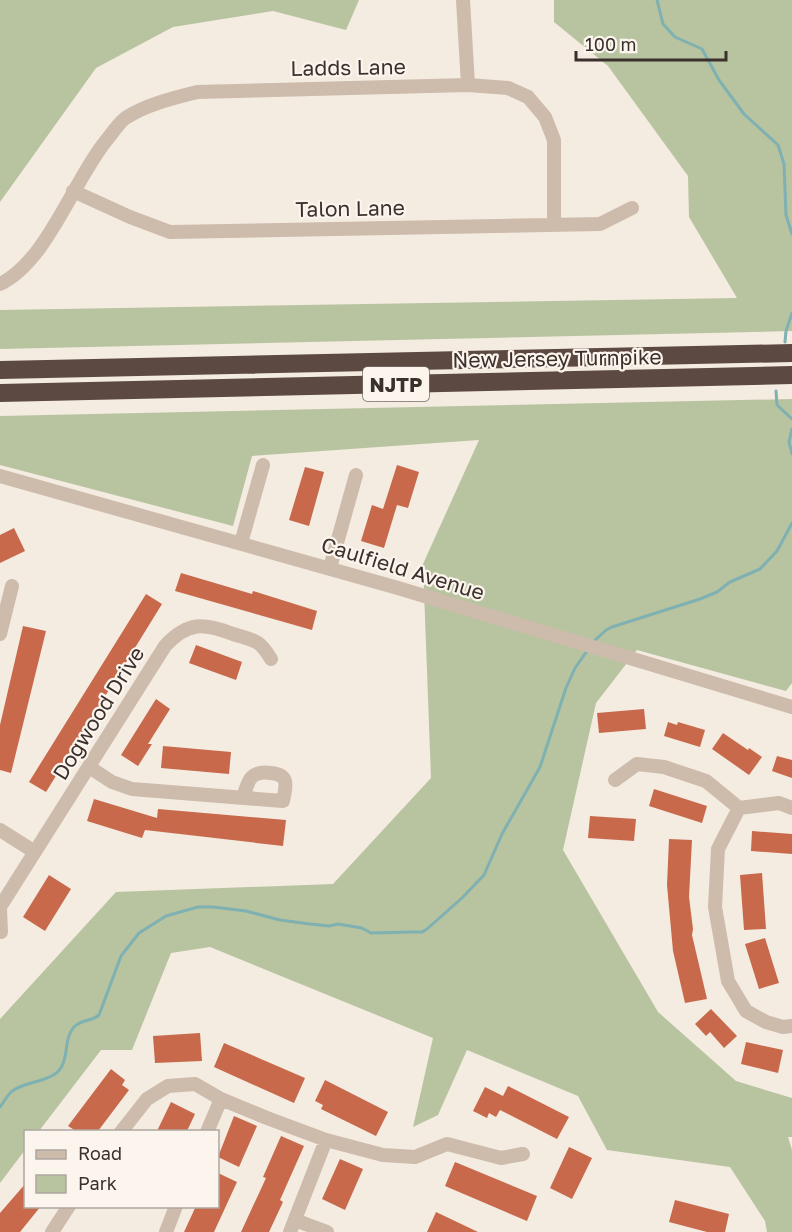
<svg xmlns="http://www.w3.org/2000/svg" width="792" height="1232" viewBox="0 0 792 1232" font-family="'Golos Text',sans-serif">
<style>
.green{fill:#b8c4a0}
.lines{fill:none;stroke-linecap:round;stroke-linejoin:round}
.stream{stroke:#7fb0b2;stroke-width:3}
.building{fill:#c8694b}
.minor{stroke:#cdbbac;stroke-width:14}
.highway{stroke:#5c4a42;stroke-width:18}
.labels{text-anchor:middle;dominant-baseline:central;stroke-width:4.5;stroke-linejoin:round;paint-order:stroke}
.shield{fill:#fbf5ee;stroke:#756b66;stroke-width:1.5}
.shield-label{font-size:20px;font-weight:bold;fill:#3b302b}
.street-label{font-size:21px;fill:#3b302b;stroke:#fbf5ee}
</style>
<rect width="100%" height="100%" fill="#f4ebe1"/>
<path class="green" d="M0,0h359l-13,30 -73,-19 -100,16 -77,41 -96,134z
M554,0h238v331l-792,18v-39l737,-12 -48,-81 -1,-41 -80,-110 -54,-44z
M792,399v284l-6,8 -149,-41 -41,53 -33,147 95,162 78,69 56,17v39h-4l4,13v82h-25l-2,-11 -35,-54 -123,-17 -29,-54 -111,-46 -29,65 -25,12 20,-89 -223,-91 -39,6 -39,97h-31l-62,81 -13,1 -1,18 -25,33v-164l116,-127 217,-8 98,-106 -8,-214 56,-124 -227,16 -19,70 -233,-61v-49z"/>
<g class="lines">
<path class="stream" d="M657,0l6,24 12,13 27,12 17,31 25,34 34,31 6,19 2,51 6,19
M785,342l1,-11 6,-18
M776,391l1,14 15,14
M792,429l-3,13 3,12
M592,643l14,-13 6,-3 88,-28 17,-7 13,-10 30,-13 17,-18 15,-28
M0,1107c3,-4 7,-11 11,-15 12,-10 31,-9 44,-18 16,-12 7,-34 19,-47 7,-8 17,-5 25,-12l22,-59 18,-23 27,-17 32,-9h15l33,4 34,9 30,4 19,2 9,-2 24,4 9,5 40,-1h11l5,-3 35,-31 22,-23 18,-41 38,-67 26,-79 9,-20 12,-17"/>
</g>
<path class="building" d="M397,465l22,7 -11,36 -11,-3 -13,43 -23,-7 11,-36 11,4z
M305,467l19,5 -15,54 -20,-6z
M14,528l11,23 -25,12v-28z
M181,573l71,21 1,-3 64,20 -5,19 -137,-39z
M146,594l16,10 -116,188 -17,-10z
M23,626l23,5 -35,142 -11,-3v-45z
M196,645l46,17 -6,18 -47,-17z
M156,699l14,10 -22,35h4l-14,22 -17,-11z
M644,709l2,20 -47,4 -2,-20z
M668,722l9,3 1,-3 27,8 -5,17 -36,-11z
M723,733l25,17 1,-2 13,9 -13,18 -37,-26z
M163,746l68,6 -2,22 -68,-6z
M777,756l15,4v18l-20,-7z
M654,789l53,17 -5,17 -53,-17z
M94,799l63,19 1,-9 128,11 -3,26 -138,-16 -3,8 -55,-17z
M590,816l46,3 -2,22 -46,-3z
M752,831l40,3v20l-41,-3z
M669,839l23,1 -3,57 4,32 -1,6 15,64 -22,4 -12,-52 -6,-66z
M762,873l4,56 -22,1 -4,-55z
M49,875l22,14 -26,42 -22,-14z
M765,938l14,45 -20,6 -14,-45z
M711,1009l26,27 -13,12 -14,-16 -4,4 -11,-12z
M200,1033l2,28 -47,2 -2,-27z
M746,1042l37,8 -5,23 -37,-9z
M224,1043l81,35 -11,25 -80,-36z
M111,1069l14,11 -3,5 7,5 -31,41h-22l-8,-5z
M325,1080l63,32 -12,24 -55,-27 2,-4 -8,-4z
M508,1086l61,31 -12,22 -57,-29 -4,7 -7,-4 -2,5 -14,-7 12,-24 18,9z
M171,1102l24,12 -8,17h-30z
M234,1116l23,10 -18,41 -21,-10z
M281,1136l23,10 -24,54 3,2 -14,30h-28l25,-54 -3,-1z
M569,1147l23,11 -20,41 -22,-11z
M340,1159l23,10 -18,41 -23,-11z
M455,1162l82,34 -10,25 -82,-35z
M218,1173l19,9 -23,50h-30l12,-26h22z
M26,1183v23h15l-21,26h-20v-19z
M675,1200l54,14 -4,18h-18l-38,-10z
M436,1212l42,20h-51z"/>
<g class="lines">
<path class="minor" d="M463,0l5,85
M73,191l57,26 40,15 430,-8 32,-16
M0,284c48,-23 74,-106 109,-147 5,-6 11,-16 18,-20 21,-13 47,-19 70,-25l271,-7 40,3 20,9 17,20 9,23v85
M0,476l398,112 394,119
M241,543l22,-78
M330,568l26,-93
M0,634l12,-48
M89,767l23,15 20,7 151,12c3,-15 7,-26 -12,-28 -21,-3 -23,8 -28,25
M615,780l22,-16 27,3 42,14 33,27
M792,808l-13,-5 -40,5 -21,41 -3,58 13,74 18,30 20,11 17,5 9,-1
M0,830l35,22
M0,907l165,-261c23,-25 39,-23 68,-12 22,7 26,5 38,25
M0,909l1,23
M121,1132l26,-33 21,-13 27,-2 26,15 46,19 59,22 57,15 32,2 32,-13 54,14 22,-4
M207,1132l14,-33
M295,1220l32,12
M52,1232l17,-26
M166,1232l10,-26
M290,1232l36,-92"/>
<path class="highway" d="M0,370l792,-17
M0,393l792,-18"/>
</g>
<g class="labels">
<rect class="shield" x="363" y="367" width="66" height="34" rx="4.5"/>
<g class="shield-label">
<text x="396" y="384">NJTP</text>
</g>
<g class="street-label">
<text transform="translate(348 67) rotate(-1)">Ladds Lane</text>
<text transform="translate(350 208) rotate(-1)">Talon Lane</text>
<text transform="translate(557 358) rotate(-1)">New Jersey Turnpike</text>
<text transform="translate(403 568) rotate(17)">Caulfield Avenue</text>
<text transform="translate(98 713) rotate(-58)">Dogwood Drive</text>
</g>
</g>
<rect x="24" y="1130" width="195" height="78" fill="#fbf5ee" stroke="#aea6a0" stroke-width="1.5"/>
<rect x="36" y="1150" width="30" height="9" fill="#cdbbac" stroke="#aea6a0" stroke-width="1.5"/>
<text x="78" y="1160" font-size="18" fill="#3b302b">Road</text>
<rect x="36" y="1175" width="30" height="18" fill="#b8c4a0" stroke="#aea6a0" stroke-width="1.5"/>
<text x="78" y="1190" font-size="18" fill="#3b302b">Park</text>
<path d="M576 51v9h150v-9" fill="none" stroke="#3b302b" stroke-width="3"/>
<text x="585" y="51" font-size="18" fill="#3b302b" stroke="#fbf5ee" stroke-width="4.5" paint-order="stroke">100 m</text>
</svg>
